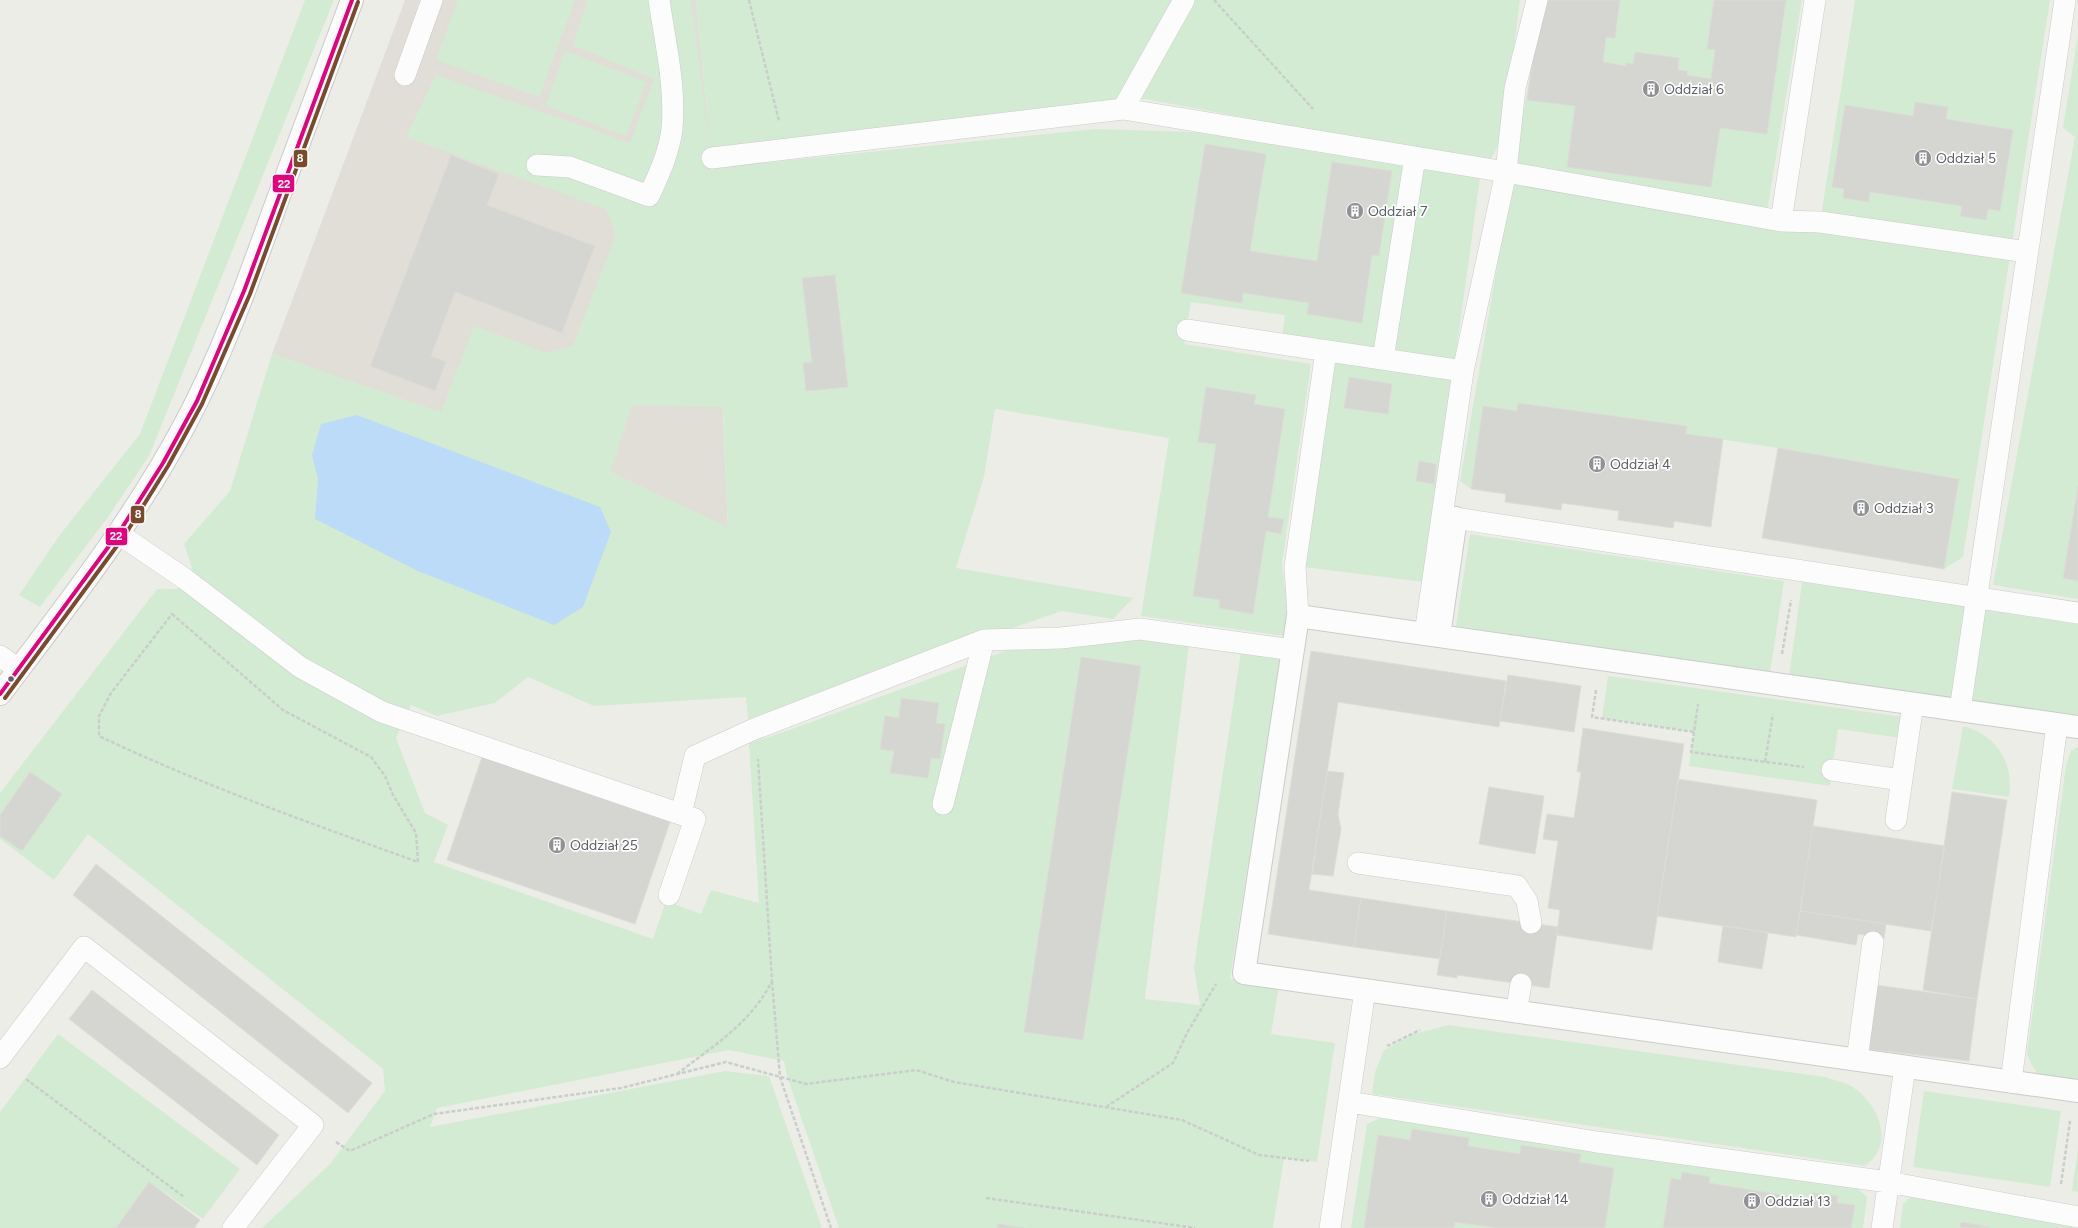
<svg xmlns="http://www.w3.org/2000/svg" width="2078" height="1228" viewBox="0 0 2078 1228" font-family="Figtree,sans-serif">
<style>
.education{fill:#e0ded7}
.green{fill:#d4ebd3;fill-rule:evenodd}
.water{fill:#bbdbf8}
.building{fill:#d5d5d2;stroke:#dddcd6}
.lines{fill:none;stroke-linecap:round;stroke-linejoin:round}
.lane-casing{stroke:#cacbca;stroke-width:22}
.street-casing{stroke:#cacbca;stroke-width:24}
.secondary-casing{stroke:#c9caca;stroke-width:24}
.path{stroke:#c9cecb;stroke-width:2.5;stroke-dasharray:4 2;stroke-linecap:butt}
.lane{stroke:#fcfcfc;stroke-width:21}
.street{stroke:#fcfcfc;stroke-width:22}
.secondary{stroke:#fcfcfc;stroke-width:22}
.bus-1-casing{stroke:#fff;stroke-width:7}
.bus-2-casing{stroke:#fff;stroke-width:7}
.bus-1{stroke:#e5007d;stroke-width:4}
.bus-2{stroke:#7a4b2a;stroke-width:4}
.bus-dot{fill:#5c6067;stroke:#fff;stroke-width:1.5}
.labels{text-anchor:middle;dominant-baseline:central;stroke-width:3.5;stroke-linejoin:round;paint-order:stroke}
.poi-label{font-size:14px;fill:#5c6067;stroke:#fff;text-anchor:start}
.line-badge{stroke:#fff;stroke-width:1.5}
.badge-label{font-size:11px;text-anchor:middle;font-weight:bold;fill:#fff}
</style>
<rect width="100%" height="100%" fill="#edede8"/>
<path class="education" d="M405,0h291l16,168 16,360 -118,-56 -338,-118z"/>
<path class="green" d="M305,0h29l-185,456 -41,61 -68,90 -21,-12 40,-59 81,-102z
M458,0h117l-36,97 -103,-37z
M588,0h103l21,168 382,-39 100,3 214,35 -30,185 -96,-15 3,-22 -94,-13 -7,42 127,20 -29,200 6,48 -4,24 -143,-20 28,-178 -174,-29 -11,68 -28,91 177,30 -20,21 -51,-8 -314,108 -2,-22 -152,9 -66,-29 -33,26 -58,13 -26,-11 -15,33 29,75 23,12 -14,37 219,77 13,-38 35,13 10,-24 48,13 -10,-160 32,-10 219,-80 64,-27 125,19 -44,354 55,6 -6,-38 47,-316 40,5 -51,323 49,6 -8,49 64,9 -18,119 -33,-4 -11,70h-434l-52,-152 -3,-15 -55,-11 -292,58 -7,19 295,-56 44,5 53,152h-560l68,-64 55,-73 -2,-22 -295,-235 -34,46 -54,-41v-46l157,-204h21l14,-21 -8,-24 46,-53 42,-137 169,58 33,-86 73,27 26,-7 43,-111 -10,-26 -200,-72 30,-62 194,68 24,-64 -81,-34zM632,405l91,2 5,120 -118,-55z
M696,0h824l-17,135 -14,28 -344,-64 -435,50z
M1543,0h259l-36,218 54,4 35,-222h195l-87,557 -19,12 15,-90 -181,-31 -92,-14 1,-8 -168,-23 -2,8 -34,-5 -12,83 -11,-8z
M2078,34v452l-15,92 15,3v18l-85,-14 82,-448 -12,-9z
M565,51l81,31 -20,54 -80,-30z
M1420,169l60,9 -25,183 -65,-9z
M1331,362l124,15 -31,205 -121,-15z
M1470,534l314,47 -14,92 -314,-47z
M1802,582l164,24 -14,94 -163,-23z
M1985,610l93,14v94l-108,-15z
M1608,676l296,41 -3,21 -63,-9 -8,57 -141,-20 5,-34 -92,-14z
M1963,726c34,9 51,36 46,71l-57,-8z
M2078,746v335c-27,-4 -42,2 -51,-28l39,-288 5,-14z
M1449,1025l376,52c8,3 19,5 26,9 22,13 40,45 25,69 -3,4 -7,8 -11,11l-493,-72 3,-22 9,-22 30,-16z
M58,1034l182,135 -37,50 -54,-37 -33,46h-116v-116z
M1924,1091l137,20 -11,76 -137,-20z
M1380,1118l477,70 10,9 -4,31h-512l16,-104z
M2078,1147v45l-6,-1z
M1910,1197l168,24v7h-178l3,-24z"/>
<path class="water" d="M357,415l243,92 11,25 -28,75 -29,18 -136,-54 -103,-52 3,-40 -6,-24 9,-31z"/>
<path class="building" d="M1541,0h79l-5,38 -9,-1 -3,25 23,4v-3l7,1 2,-12 44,6 -1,12 9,1v4l24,4 4,-29 -8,-1 7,-49h72l-19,134 -47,-6 -9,59 -144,-20 8,-61 -48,-6z
M1915,102l33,5 -2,12 67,11 -13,81 -12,-2 -2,11 -26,-4 2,-10 -92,-14 -1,10 -26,-4 1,-9 -12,-2 13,-82 68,11z
M1205,144l61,10 -16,97 67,10 15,-99 60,9 -13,85 -7,-1 -10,68 -55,-9 2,-11 -66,-10 -1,10 -61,-10z
M451,155l48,19 -12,31 108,41 -33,87 -107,-41 -24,64 15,6 -11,29 -65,-25z
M835,275l13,112 -42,4 -3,-28 9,-1 -10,-84z
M1349,377l43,7 -4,30 -44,-6z
M1206,387l50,8 -2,9 31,5 -17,108 16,2 -3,15 -15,-3 -13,83 -34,-6 1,-8 -27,-4 23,-152 -18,-2z
M1518,403l169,23 -1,8 37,5 -12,88 -37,-6 -1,7 -55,-8 1,-9 -57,-8 -1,7 -56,-8 1,-8 -35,-5 12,-83 34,5z
M1778,448l181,31 -15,90 -182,-31z
M1419,461l17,3 -2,20 -18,-3z
M2078,486v95l-15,-3z
M1311,651l195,30 -7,46 -161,-25 -29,188 52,8 -7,49 -86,-13z
M1081,657l60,9 -58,374 -59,-8z
M1508,675l73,11 -7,46 -74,-11z
M901,698l38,5 -3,20 9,1 -5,35 -9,-1 -3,20 -38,-5 4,-22 -14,-2 5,-33 14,2z
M1583,728l101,16 -32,206 -95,-15 3,-25 -12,-2 10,-67 -15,-2 4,-25 27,4 7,-46h-4z
M482,757l188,65 -35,102 -188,-64z
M1327,771l17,2 -6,41 3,15 -8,47 -21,-2z
M30,772l32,22 -40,57 -22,-15v-21z
M1678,779l139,21 -21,137 -139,-21z
M1489,787l55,9 -9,58 -56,-10z
M1952,792l55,8 -30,199 -54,-9z
M1813,826l132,20 -14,85 -131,-20z
M96,864l276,219 -24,30 -275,-218z
M1361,898l86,13 -7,48 -86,-12z
M1447,911l111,16 -9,61 -92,-13v3l-20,-3z
M1800,911l86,13 -2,14 -26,-4 -2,11 -60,-10z
M1723,925l45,8 -6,36 -44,-7z
M1875,985l102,14 -8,62 -102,-12z
M92,990l187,145 -22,30 -188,-146z
M1412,1129l57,9 -1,8 52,8 1,-9 60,9 -2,8 35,6 -9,60h-109l-41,-6 -1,6h-90l14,-93 32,5z
M1682,1172l28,5 -1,6 103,17 1,-7 25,3 -1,7 18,2 -4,23h-188l8,-50 10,2z
M149,1182l51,38 -6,8h-78z
M1961,1222l28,5 -29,1z
M998,1224l28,4h-29z"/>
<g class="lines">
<defs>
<path id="lane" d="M405,75l27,-75
M1123,109l61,-109
M712,158l411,-49 383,63 275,49 34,-221
M537,165l33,2 79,29c10,-22 20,-43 23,-67 4,-42 -7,-87 -13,-129
M1781,221l39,1 207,30
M1187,330l276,41
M1383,359l32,-202
M1442,516l636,97
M119,534l66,45 115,88 82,45 313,107 -26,76
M1298,616l-3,-49 31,-216
M1425,634l38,-263 43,-199 9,-84 22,-88
M0,656l18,13
M1960,710l105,-710
M1832,770l70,10
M943,804l41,-164
M681,814l14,-58 57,-26 232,-90 77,-2 79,-9 153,21
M1896,820l17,-116
M1358,863l159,23 10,15 4,22
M1516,1012l5,-28
M0,1058l84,-111 229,178 -80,103
M1857,1060l16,-118
M2011,1082l46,-358
M1349,1102l248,40 291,40 190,35
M1330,1228l35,-238
M1882,1228l23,-161"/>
<path id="street" d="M1439,636l17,-118
M2078,727l-780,-111 -54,357 834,118"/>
<path id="secondary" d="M0,694c65,-86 132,-171 183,-266 38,-70 65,-146 92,-221 25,-69 51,-138 77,-207"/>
</defs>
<use href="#lane" class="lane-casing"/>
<use href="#street" class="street-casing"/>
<use href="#secondary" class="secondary-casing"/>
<path class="path" d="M749,0l30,121
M1214,0l99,109
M172,614l111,96 88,47 14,19 8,19 23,38 2,29c-108,-39 -216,-77 -319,-126v-20l12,-23z
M1782,654l9,-54
M1596,690l-4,27 102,15 4,-28
M1694,732l-3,20 113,15
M1765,762l8,-48
M772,981l8,96 51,151
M1387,1046l33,-16
M677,1074c36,-28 74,-51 95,-93l-14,-222
M26,1079l158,118
M1106,1107l67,-44 14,-30 29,-49
M336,1142l14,9 84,-37 187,-26 105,-26 80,22 110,-14 38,12 228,38 77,35 50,6
M2061,1184l9,-63
M986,1198l209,30"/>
<use href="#lane" class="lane"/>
<use href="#street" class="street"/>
<use href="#secondary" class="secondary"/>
<defs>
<path id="bus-1" d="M0,694l120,-163 43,-68 34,-62 47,-110 108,-291"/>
<path id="bus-2" d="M5,698l120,-163 43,-69 34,-62 48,-110 108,-292"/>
</defs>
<use href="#bus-1" class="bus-1-casing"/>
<use href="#bus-2" class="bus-2-casing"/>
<use href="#bus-1" class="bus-1"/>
<use href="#bus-2" class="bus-2"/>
</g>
<defs>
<symbol id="building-disc" viewBox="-11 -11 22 22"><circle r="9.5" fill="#8f9194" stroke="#fff"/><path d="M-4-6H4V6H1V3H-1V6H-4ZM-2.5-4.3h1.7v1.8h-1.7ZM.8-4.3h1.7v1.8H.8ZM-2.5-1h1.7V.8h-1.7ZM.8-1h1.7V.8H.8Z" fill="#fff"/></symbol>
</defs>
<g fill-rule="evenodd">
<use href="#building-disc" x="1641" y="79" width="20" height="20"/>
<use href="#building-disc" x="1913" y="148" width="20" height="20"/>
<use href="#building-disc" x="1345" y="201" width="20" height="20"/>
<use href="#building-disc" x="1587" y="454" width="20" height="20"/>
<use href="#building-disc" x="1851" y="498" width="20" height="20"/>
<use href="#building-disc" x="547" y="835" width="20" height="20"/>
<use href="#building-disc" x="1479" y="1189" width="20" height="20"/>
<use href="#building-disc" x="1742" y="1191" width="20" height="20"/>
</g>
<circle class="bus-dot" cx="11" cy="679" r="3.5"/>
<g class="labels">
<g class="poi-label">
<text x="1664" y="89">Oddział 6</text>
<text x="1936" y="158">Oddział 5</text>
<text x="1368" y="211">Oddział 7</text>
<text x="1610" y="464">Oddział 4</text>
<text x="1874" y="508">Oddział 3</text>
<text x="570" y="845">Oddział 25</text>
<text x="1502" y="1199">Oddział 14</text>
<text x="1765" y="1201">Oddział 13</text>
</g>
</g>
<g class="line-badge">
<rect x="293" y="149" width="15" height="19" rx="4" fill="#7a4b2a"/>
<rect x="272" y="174" width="23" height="19" rx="4" fill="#e5007d"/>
<rect x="130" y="505" width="15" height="19" rx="4" fill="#7a4b2a"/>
<rect x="105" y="527" width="23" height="19" rx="4" fill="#e5007d"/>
</g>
<g class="badge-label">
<text x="300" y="162">8</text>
<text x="284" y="188">22</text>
<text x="138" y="518">8</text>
<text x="116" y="540">22</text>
</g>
</svg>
